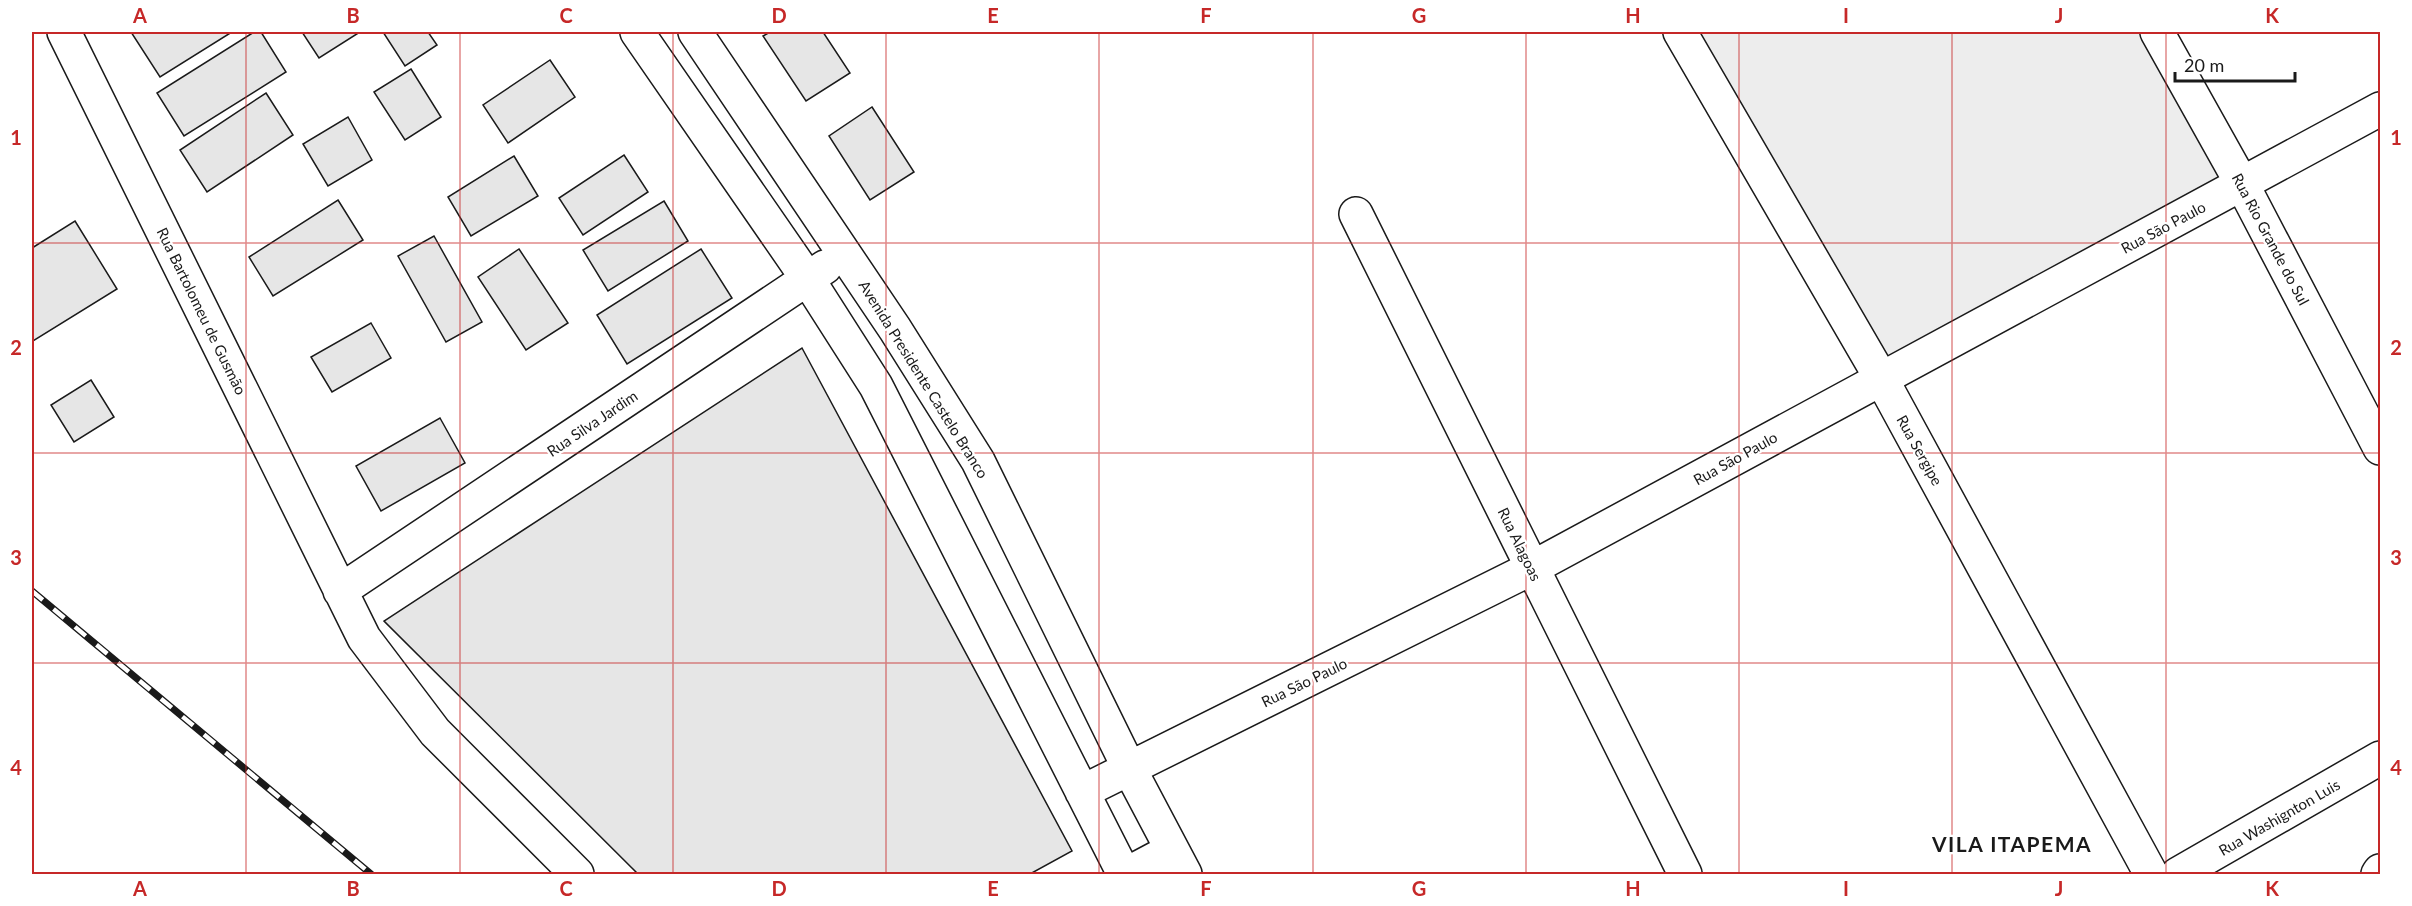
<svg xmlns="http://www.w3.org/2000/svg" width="2412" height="906" viewBox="0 0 2412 906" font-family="Lato,sans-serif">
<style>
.built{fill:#ededed;stroke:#6a6a6a;stroke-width:1.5}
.building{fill:#e6e6e6;stroke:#1a1a1a;stroke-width:1.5}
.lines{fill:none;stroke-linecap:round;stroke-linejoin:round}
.minor-casing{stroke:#1a1a1a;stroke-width:36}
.minor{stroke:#fff;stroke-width:33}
.rail-casing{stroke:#1a1a1a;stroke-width:7}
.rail{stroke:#fff;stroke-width:4.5;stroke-dasharray:14;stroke-linecap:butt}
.grid{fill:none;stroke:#c62828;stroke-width:1.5;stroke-opacity:0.55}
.labels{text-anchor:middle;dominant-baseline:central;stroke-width:4.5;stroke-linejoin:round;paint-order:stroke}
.street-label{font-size:15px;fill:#1a1a1a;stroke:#fff}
.district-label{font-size:21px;font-weight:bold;letter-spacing:1.5px;fill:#1a1a1a;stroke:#fff}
.neatline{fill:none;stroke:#c62828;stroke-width:2}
.grid-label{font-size:20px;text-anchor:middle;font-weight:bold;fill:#c62828}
</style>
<rect width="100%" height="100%" fill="#fff"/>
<path class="built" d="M1680,32h477l85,152 -360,194z"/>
<path class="building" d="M131,32h101l-72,45z
M254,32h7l25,40 -102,64 -27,-43z
M302,32h58l-41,26z
M383,32h45l9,13 -32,21z
M770,32h53l27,41 -44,28 -43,-65z
M550,60l25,37 -67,46 -25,-38z
M411,69l30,48 -36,23 -31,-48z
M266,93l27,42 -86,57 -27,-42z
M872,107l42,65 -44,28 -41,-64z
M348,117l24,43 -44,26 -25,-42z
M624,155l24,37 -65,43 -24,-37z
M514,156l24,40 -67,40 -23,-39z
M338,200l25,40 -90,56 -24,-39z
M664,201l24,40 -80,50 -25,-41z
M75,221l42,68 -84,52 -1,-93z
M434,236l48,86 -36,20 -48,-86z
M519,249l49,74 -42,27 -48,-73z
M701,249l31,49 -105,66 -30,-49z
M371,323l20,35 -59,34 -21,-35z
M802,348l270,503 -42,23h-392l-254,-253z
M91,380l23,37 -40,25 -23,-37z
M440,418l25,45 -84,48 -25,-45z"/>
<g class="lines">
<defs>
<path id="minor" d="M64,32l300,606 71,94 142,142
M637,32l170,246 69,108 248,488
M695,32l200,297 83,132 151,307 56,106
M1680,32l201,346 270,496
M2157,32l85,152 138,264
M1356,214l329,660
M340,591l485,-324
M1082,792l450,-224 848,-459
M1127,874l45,-24
M2178,874l202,-116
M2378,874l2,-3"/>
</defs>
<use href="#minor" class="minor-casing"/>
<use href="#minor" class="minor"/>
<defs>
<path id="rail" d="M32,591l339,283"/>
</defs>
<use href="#rail" class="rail-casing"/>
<use href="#rail" class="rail"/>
</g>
<path class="grid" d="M246,32v842M460,32v842M673,32v842M886,32v842M1099,32v842M1313,32v842M1526,32v842M1739,32v842M1952,32v842M2166,32v842M32,243h2348M32,453h2348M32,663h2348"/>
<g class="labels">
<g class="street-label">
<text transform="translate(2163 227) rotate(-28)">Rua São Paulo</text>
<text transform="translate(2271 239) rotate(62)">Rua Rio Grande do Sul</text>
<text transform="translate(202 311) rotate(64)">Rua Bartolomeu de Gusmão</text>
<text transform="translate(924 379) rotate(58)">Avenida Presidente Castelo Branco</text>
<text transform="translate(592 423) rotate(-34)">Rua Silva Jardim</text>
<text transform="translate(1920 450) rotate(61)">Rua Sergipe</text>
<text transform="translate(1735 458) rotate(-29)">Rua São Paulo</text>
<text transform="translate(1520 544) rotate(64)">Rua Alagoas</text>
<text transform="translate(1304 682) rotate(-26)">Rua São Paulo</text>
<text transform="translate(2279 817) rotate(-30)">Rua Washignton Luis</text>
</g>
<g class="district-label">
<text x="2012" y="843">VILA ITAPEMA</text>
</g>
</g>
<rect width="2412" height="906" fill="none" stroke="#ffffff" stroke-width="66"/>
<path d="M2175 72v9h120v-9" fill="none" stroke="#1a1a1a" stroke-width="3"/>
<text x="2184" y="72" font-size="18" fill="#1a1a1a" stroke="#ffffff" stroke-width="4.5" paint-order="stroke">20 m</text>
<rect x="33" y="33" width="2346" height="840" class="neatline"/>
<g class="grid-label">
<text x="140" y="23">A</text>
<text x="353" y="23">B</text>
<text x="566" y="23">C</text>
<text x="779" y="23">D</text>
<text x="993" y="23">E</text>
<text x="1206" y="23">F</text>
<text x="1419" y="23">G</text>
<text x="1633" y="23">H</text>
<text x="1846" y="23">I</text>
<text x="2059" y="23">J</text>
<text x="2272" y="23">K</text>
<text x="16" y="145">1</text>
<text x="2396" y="145">1</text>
<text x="16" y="355">2</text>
<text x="2396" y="355">2</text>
<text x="16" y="565">3</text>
<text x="2396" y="565">3</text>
<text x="16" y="775">4</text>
<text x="2396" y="775">4</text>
<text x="140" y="896">A</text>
<text x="353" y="896">B</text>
<text x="566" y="896">C</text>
<text x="779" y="896">D</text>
<text x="993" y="896">E</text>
<text x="1206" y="896">F</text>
<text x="1419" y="896">G</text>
<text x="1633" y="896">H</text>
<text x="1846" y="896">I</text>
<text x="2059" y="896">J</text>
<text x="2272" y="896">K</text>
</g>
</svg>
